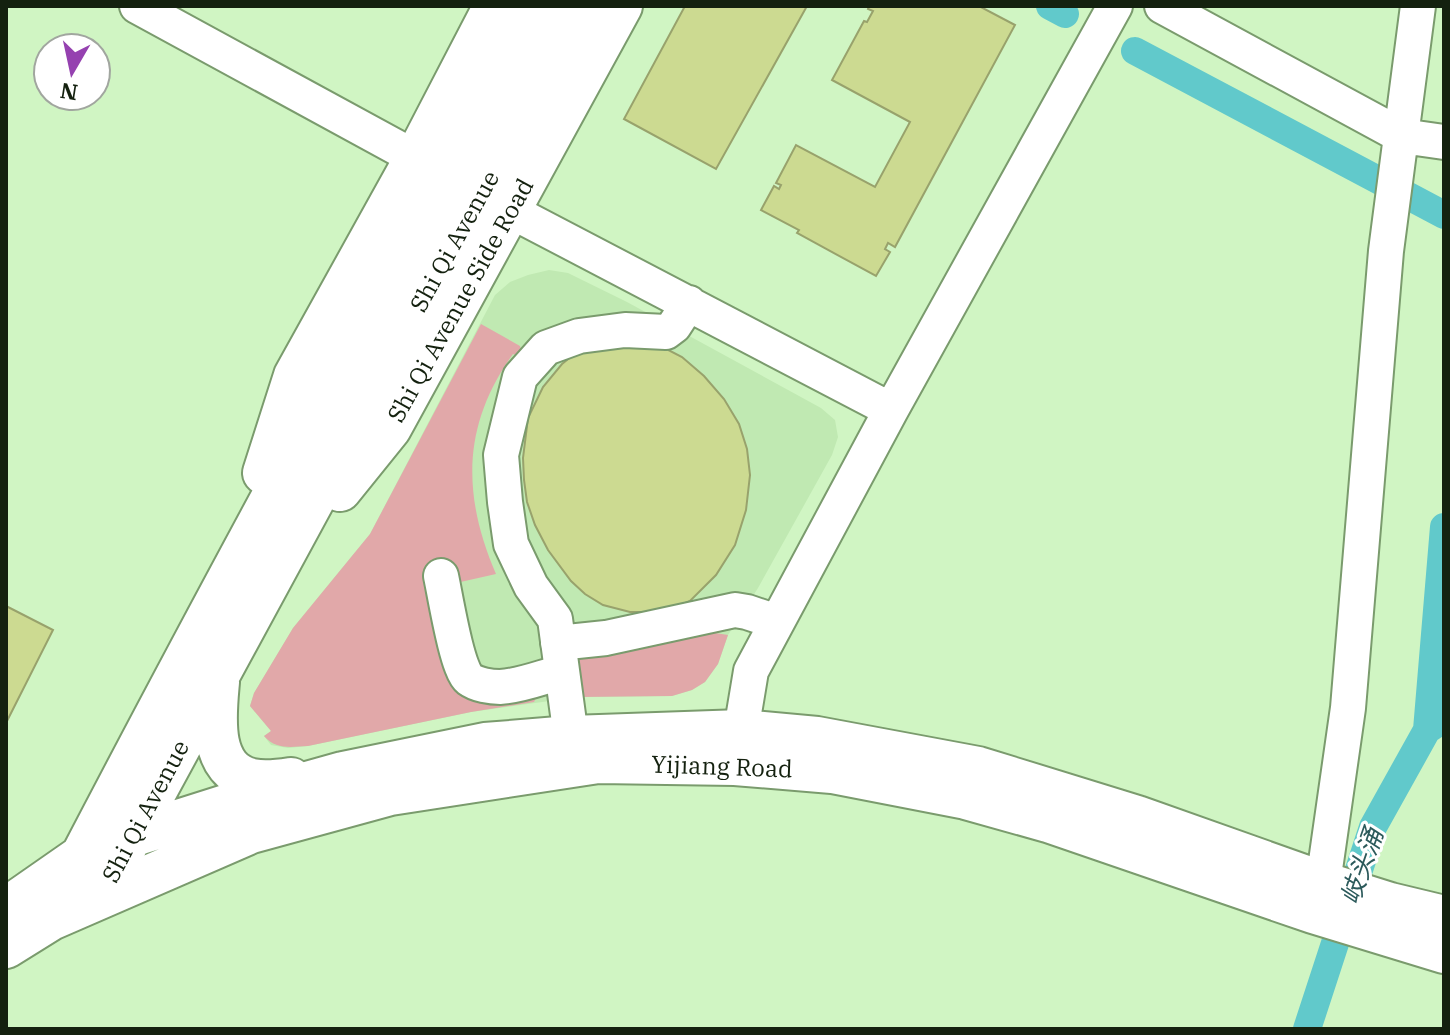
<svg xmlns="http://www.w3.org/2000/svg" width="1450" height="1035" viewBox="0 0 1450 1035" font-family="'IBM Plex Serif','Noto Sans SC',serif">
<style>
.built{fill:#c0e9b2}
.green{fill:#e1a8a9}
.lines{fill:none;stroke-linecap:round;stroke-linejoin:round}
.canal{stroke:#61c9cb;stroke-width:28}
.building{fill:#ccda91;stroke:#98a26c;stroke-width:2}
.minor-casing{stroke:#7a9b6d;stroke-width:38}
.major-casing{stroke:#7a9b6d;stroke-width:46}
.minor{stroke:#fff;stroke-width:34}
.major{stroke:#fff;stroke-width:42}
.labels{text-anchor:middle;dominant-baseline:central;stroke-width:6;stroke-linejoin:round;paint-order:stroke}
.street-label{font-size:24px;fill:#14210f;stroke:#fff}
.water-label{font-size:26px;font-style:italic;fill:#2c5a5b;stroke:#fff}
</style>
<rect width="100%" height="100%" fill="#d0f5c3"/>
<path class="built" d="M549,270l19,3 59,29 194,106 14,12 3,17 -6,18 -74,133 -30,47 -10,29 -13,18 -13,8 -20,6 -94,1 -107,15 -163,34 -20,2 -17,-3 -7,-9 7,-5 -21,-25 4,-13 39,-65 77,-94 125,-239 15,-13 18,-7z"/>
<path class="green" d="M481,324l39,22 2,7 -3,4 -6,-3c-51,71 -51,141 -17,220l-40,9 -7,-21 -23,5 20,95 87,31 3,5 -2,4 -63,10 -163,34c-17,1 -32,4 -44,-10l7,-5 -21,-25 4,-13 39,-65 77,-94z
M702,631l26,4 -10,29 -13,18 -13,8 -20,6 -94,1 -4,-41z"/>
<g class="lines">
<path class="canal" d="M1050,6l15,8
M1135,51l309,164
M1427,730l17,-203
M1307,1029l66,-202 54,-97 17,-11"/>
</g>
<path class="building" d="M685,6h122l-91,163 -92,-50z
M869,6h110l36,19 -120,222 -7,-4 -3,6 5,3 -14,24 -79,-43 2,-3 -38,-20 13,-24 5,3 2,-4 -5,-2 20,-38 79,42 35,-65 -78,-42 32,-59 3,1 6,-11 -5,-2z
M649,340l33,17 22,19 20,23 15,25 8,25 3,26 -4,35 -11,35 -19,30 -26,26 -27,11h-33l-27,-7 -18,-11 -14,-13 -23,-31 -13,-25 -8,-23 -3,-22 -1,-22 5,-40 15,-31 19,-23 21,-17z
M6,606l47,24 -47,93z"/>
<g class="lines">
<defs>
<path id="minor" d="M137,6l279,152
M1162,6l240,130 42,6
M509,210l382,200
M441,576c4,18 16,94 28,103 8,6 22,8 31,8 21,-1 42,-10 62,-15
M558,643l48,-5 129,-28 12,2 30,10
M571,737l-16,-118 -24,-33 -20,-42 -6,-42 -4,-47 19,-78 26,-29 33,-12 46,-6 41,2 8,-6 15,-23
M737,755l14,-84 140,-261 224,-404
M1315,907l8,-24 25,-175 38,-457 32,-245"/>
<path id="major" d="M264,473l31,-97 121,-218 79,-152
M340,490l50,-62 231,-422
M218,682c-3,33 -10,88 34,98 13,3 26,1 39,-1
M124,849l457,-843
M87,868l-5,-12c149,-286 304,-568 459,-850
M6,909l76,-53 49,-20 101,-32 111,-31 142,-29 86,-7 171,-6 75,7 161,30 159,49 186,66 67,21 54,13
M6,947l45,-28 200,-87 139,-38 208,-32 137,2 97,8 134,26 82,23 265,91 131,40"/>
</defs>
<use href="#minor" class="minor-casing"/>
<use href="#major" class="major-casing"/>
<use href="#minor" class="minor"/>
<use href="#major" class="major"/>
</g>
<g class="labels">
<g class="street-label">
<text transform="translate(454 241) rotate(-61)">Shi Qi Avenue</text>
<text transform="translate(460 300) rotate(-61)">Shi Qi Avenue Side Road</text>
<text transform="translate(722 766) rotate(2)">Yijiang Road</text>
<text transform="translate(145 811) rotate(-62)">Shi Qi Avenue</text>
</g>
<g class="water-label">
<text transform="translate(1361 866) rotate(-71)">岐头涌</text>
</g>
</g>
<rect width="1450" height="1035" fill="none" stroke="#14210f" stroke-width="16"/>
<g transform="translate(72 72) rotate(189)"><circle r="38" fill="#ffffff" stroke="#a1a69f" stroke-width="2"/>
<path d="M0-6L14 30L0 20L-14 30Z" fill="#9541b0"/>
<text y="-12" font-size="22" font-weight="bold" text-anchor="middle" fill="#14210f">N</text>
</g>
</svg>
